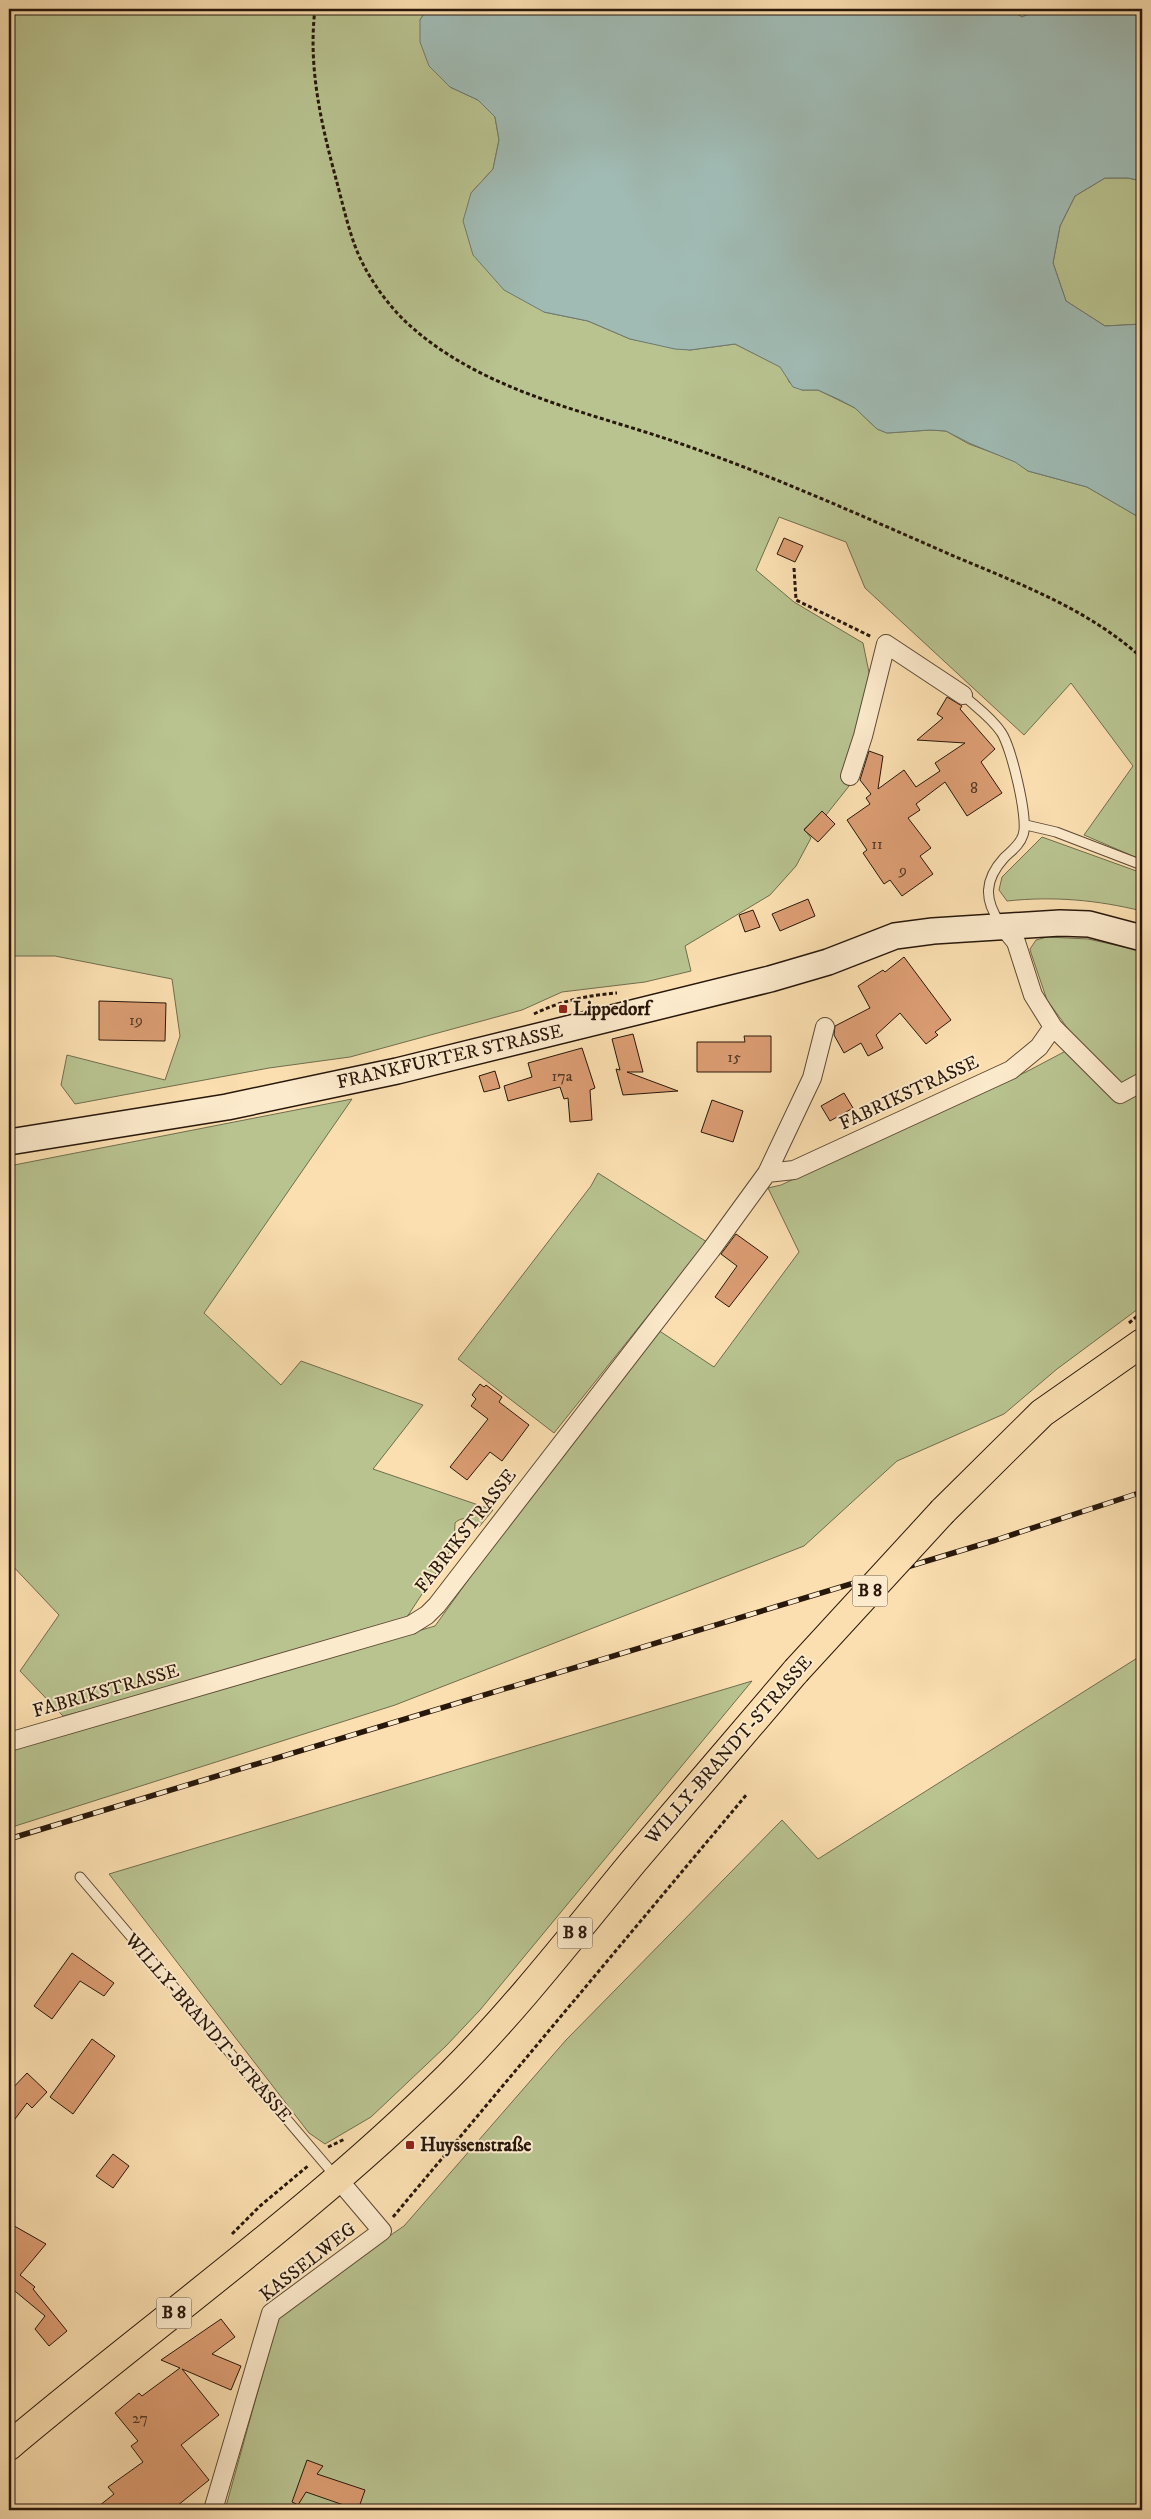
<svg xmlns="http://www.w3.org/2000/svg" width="1151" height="2519" viewBox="0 0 1151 2519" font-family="'IM FELL DW Pica',serif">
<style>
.green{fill:#b8c390;stroke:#706d4e}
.water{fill:#a0bbb4;stroke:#707970}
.building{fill:#dc9d73;stroke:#28170b}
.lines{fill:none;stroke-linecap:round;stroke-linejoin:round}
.lane-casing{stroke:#5d4934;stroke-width:11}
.street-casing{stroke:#5d4934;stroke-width:20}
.secondary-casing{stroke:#28170b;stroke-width:28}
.primary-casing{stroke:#28170b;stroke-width:30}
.path{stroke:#28170b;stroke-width:3;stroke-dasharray:4 2.5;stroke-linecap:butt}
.lane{stroke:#fceacc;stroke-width:9}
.street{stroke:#fceacc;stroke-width:18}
.secondary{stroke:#fceacc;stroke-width:25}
.primary{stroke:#fbdfb0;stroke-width:28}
.rail-casing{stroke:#28170b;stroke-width:5.5}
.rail{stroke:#fceacc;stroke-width:4;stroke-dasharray:11;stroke-linecap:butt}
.primary-bridge-casing{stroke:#28170b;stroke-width:30;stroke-linecap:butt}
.primary-bridge{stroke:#fbdfb0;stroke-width:28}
.poi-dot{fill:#8f2418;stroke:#fceacc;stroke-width:2}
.labels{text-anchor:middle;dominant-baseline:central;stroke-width:4;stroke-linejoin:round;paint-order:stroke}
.number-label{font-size:16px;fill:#553825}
.shield{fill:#fceacc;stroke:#685645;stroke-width:1}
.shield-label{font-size:18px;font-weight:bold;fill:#28170b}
.poi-label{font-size:19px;font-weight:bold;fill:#28170b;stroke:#fceacc;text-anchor:start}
.street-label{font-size:19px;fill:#28170b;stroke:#fceacc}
</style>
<rect width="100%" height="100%" fill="#fbdfb0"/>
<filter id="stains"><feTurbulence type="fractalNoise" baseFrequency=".004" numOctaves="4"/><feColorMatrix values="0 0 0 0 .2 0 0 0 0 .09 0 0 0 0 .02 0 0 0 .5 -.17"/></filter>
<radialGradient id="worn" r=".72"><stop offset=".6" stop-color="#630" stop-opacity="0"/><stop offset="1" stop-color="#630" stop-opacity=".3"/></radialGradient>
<path class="green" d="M9,9h418l-7,11 30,67 28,13 17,17 4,23 -6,29 -22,24 73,119 44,9 42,18 60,11 45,-6 46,23 6,9 2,6 13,8h16l37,18 22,21 10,4 43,-3 16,1 23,13 46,17 13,10 59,16 55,32v341l-58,-25 49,-69 -62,-83 -47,52 -159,-147 -19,-46 -67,-25 -23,53 38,32 69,41 9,44 -15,89 -31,39 -3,-3 -19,17 7,9 -15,28 -26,29 -85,51 6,25 -46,11 -83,10 -40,18 -172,47 -81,11 -194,36 -14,-19 6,-30 98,25 15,-44 -8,-57 -117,-23h-46z
M1008,9h26v3l-12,5z
M1105,178h23l14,3v143l-37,2 -39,-25 -13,-38 7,-37 15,-30z
M1042,837l100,36v38c-45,-11 -88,-15 -135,-10l-8,-11 3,-13z
M1047,937l41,2 54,12v355l-85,63 -53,45 -107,47 -93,85 -409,159 -386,123v-78l426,-124 62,-86 161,-210 56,37 85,-115 -31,-64 13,-3 245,-113 53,-28 -32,-44 -16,-47 -1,-4 6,-9z
M352,1099l-148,214 77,72 20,-24 122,44 -50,64 120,41 -14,17c-6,-8 -16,-12 -24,-4l-1,22 -47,72 -269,80 -75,19 -43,-45 39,-56 -50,-53v-396z
M598,1173l109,69 -153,191 -96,-74 133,-173z
M1142,1655v855h-917l55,-199 124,-85 162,-186 216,-220 36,39z
M752,1681l-272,329 -34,36 -75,71 -46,27 -16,-11 -200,-259z"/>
<path class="water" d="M427,9h581l14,8 12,-5v-3h108v172l-14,-3h-23l-30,18 -15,30 -7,37 13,38 39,25 37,-2v195l-55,-32 -59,-16 -13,-9 -46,-19 -23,-12 -16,-1 -43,3 -10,-4 -22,-21 -15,-8 -22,-10h-16l-9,-3 -13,-20 -45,-23 -45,6 -15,-1 -45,-10 -42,-18 -44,-9 -40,-22 -31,-35 -10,-34 8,-28 22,-24 6,-29 -4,-23 -17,-17 -28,-13 -21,-21 -9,-24v-22z"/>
<path class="building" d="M784,538l19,8 -8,16 -18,-8z
M947,697l15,9 -2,3 35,40 -14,13 21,31 -35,23 -22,-34 -29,22 4,6 -12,8 23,30 -11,8 13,18 -31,22 -12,-16 -6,4 -21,-31 4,-3 -20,-30 23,-16 -4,-6 5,-4 -11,-14 9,-29 14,5 -5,33 26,-19 12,17 24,-16 -5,-8 30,-20 -48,-3 26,-22 -6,-4z
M822,811l13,13 -17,18 -14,-12z
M808,899l7,17 -35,15 -8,-17z
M753,910l7,17 -15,5 -6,-17z
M904,957l47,63 -16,12 3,3 -12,9 -26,-31 -24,22 7,13 -15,8 -7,-13 -17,10 -10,-18 1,-9 35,-18 -12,-22 25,-16 2,2z
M99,1001l67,2 -1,38 -66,-1z
M633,1034l10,38h-16l51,19 -55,4 -7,-26 4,1 -8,-31z
M744,1036h27v36h-74v-30h48z
M582,1048l13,40 -5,2 2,30 -22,2 -2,-24 -4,1 -4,-12 -52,14 -4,-15 28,-9 -4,-14z
M495,1071l5,17 -16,4 -5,-16z
M844,1093l9,15 -23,13 -9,-15z
M712,1100l31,11 -10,31 -32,-10z
M736,1234l32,23 -39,50 -14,-10 22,-31 -16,-12z
M480,1384l4,3 2,-2 16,12 -3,5 30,23 -27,36 -12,-9 -23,28 -17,-13 38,-48 -17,-13 5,-7 -4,-4z
M72,1953l42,30 -10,13 -24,-15 -28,38 -18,-13z
M92,2039l23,17 -42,58 -23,-17z
M27,2073l20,19 -15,16 -5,-5 -18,24v-35z
M113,2154l16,12 -16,22 -17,-12z
M9,2223l37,21 -26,31 15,12 -2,2 34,42 -18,15 -14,-17 10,-13 -35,-29 -1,1z
M221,2319l14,18 -23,17 29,12 -10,24 -49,-21 37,46 -38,30 28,35 -37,30h-78l20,-16 -6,-7 35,-25 -12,-16 7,-5 -23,-28 24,-20 3,3 38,-28 -19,-8z
M307,2460l16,6 -6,8 48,16 -7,20 -52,-18 -8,13 -6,-3z"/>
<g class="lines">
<defs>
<path id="lane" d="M963,695c13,12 28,22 38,37 10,14 28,88 22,103 -3,10 -12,16 -19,23 -20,22 -20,42 -4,65
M1026,825l30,7 86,33
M80,1877l256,300"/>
<path id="street" d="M850,776l13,-40 23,-92 77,51
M1002,925l14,17 17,53 20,32 67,67 22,-12
M767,1173l27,-3 217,-100 28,-23 14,-20
M9,1742l402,-117 16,-10 10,-10 274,-355 56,-77 45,-95 13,-51
M213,2510l58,-197 111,-82 -44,-52"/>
<path id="secondary" d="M9,1142l218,-35 170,-36 373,-92 58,-17 67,-26 38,-5 127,-8 29,1 53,14"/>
<path id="primary" d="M943,1511l99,-98 100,-70
M9,2446c146,-123 303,-234 439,-369 67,-67 125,-142 185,-215 54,-64 109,-127 163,-191"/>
</defs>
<use href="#lane" class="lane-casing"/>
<use href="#street" class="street-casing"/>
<use href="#secondary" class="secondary-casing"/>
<use href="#primary" class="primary-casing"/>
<path class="path" d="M315,9c-7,58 6,114 21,170 6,22 11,45 19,67 10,27 30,56 51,76 73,68 175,88 267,119 96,33 189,75 283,116 66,28 132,52 186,101
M794,568l2,32 76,37
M534,1014c26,-13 55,-19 83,-21
M1129,1323l13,-11
M328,2147l17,-8
M393,2217l354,-423
M232,2234l28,-28 49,-41"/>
<use href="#lane" class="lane"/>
<use href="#street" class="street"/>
<use href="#secondary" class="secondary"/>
<use href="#primary" class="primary"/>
<defs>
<path id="rail" d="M9,1839l987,-299 146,-48"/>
</defs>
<use href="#rail" class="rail-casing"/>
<use href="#rail" class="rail"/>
<defs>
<path id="primary-bridge" d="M796,1671l147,-160"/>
</defs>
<use href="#primary-bridge" class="primary-bridge-casing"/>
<use href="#primary-bridge" class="primary-bridge"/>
</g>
<g class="poi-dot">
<rect x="558" y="1004" width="10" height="10" rx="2.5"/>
<rect x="405" y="2140" width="10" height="10" rx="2.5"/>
</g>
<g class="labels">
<g class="number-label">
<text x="974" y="788">8</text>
<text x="877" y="844">11</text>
<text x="903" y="870">9</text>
<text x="136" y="1020">19</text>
<text x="734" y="1057">15</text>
<text x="562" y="1076">17a</text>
<text x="140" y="2418">27</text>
</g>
<g class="shield">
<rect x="852.5" y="1575.5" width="35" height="31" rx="4"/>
<rect x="557.5" y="1917.5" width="35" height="31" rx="4"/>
<rect x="156.5" y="2297.5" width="35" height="31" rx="4"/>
</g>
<g class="shield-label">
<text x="870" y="1591">B 8</text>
<text x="575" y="1933">B 8</text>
<text x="174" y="2313">B 8</text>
</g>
<g class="poi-label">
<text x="573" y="1009">Lippedorf</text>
<text x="420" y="2145">Huyssenstraße</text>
</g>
<g class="street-label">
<text transform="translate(450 1057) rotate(-13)">FRANKFURTER STRASSE</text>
<text transform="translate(909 1093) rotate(-25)">FABRIKSTRASSE</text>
<text transform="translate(466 1531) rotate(-52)">FABRIKSTRASSE</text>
<text transform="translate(106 1691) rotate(-16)">FABRIKSTRASSE</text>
<text transform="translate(729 1750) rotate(-49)">WILLY-BRANDT-STRASSE</text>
<text transform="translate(208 2028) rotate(49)">WILLY-BRANDT-STRASSE</text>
<text transform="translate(308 2262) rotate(-38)">KASSELWEG</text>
</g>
</g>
<rect width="1151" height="2519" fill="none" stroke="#fbdfb0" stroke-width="30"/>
<rect x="10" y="10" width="1131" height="2499" fill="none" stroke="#28170b" stroke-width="2.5"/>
<rect x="15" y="15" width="1121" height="2489" fill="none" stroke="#28170b"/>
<rect width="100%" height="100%" filter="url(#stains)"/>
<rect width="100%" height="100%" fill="url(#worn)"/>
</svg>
